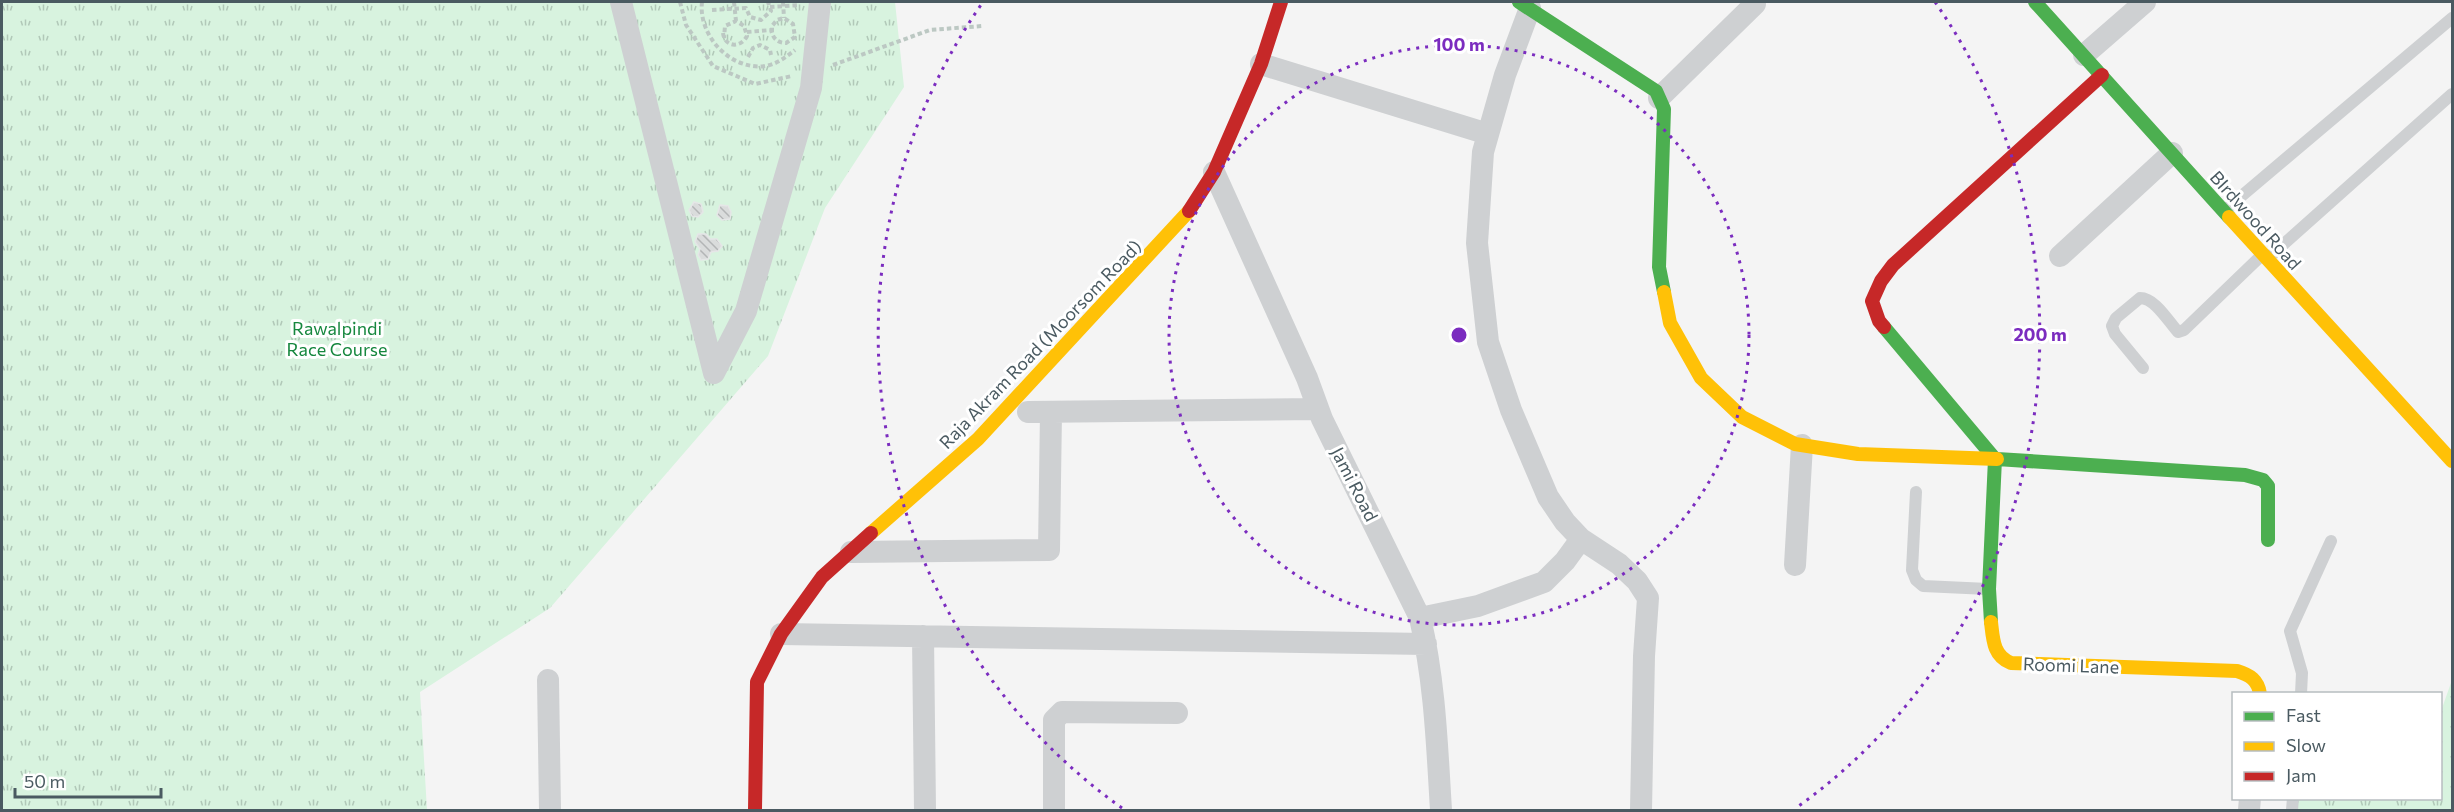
<svg xmlns="http://www.w3.org/2000/svg" width="2454" height="812" viewBox="0 0 2454 812" font-family="Commissioner,sans-serif">
<style>
.grass{fill:url(#grass-tufts)}
.building{fill:url(#building-back-hatch);stroke:#e5e6e7;stroke-width:1.5}
.lines{fill:none;stroke-linecap:round;stroke-linejoin:round}
.path{stroke:#bcc8c3;stroke-width:4;stroke-dasharray:4.5 3;stroke-linecap:butt}
.lane{stroke:#ced0d2;stroke-width:12}
.street{stroke:#ced0d2;stroke-width:22}
.fast{stroke:#4caf50;stroke-width:14}
.slow{stroke:#ffc107;stroke-width:14}
.jam{stroke:#c62828;stroke-width:14}
.ring{fill:none;stroke:#7b2cbf;stroke-width:3;stroke-dasharray:3 6}
.labels{text-anchor:middle;dominant-baseline:central;stroke-width:6;stroke-linejoin:round;paint-order:stroke}
.street-label{font-size:18px;fill:#4a5a61;stroke:#fff}
.park-label{font-size:18px;fill:#16873e;stroke:#fff}
.centre{fill:#7b2cbf;stroke:#fff;stroke-width:3}
.ring-label{font-size:18px;text-anchor:middle;font-weight:bold;fill:#7b2cbf;stroke:#fff;stroke-width:6;stroke-linejoin:round;paint-order:stroke}
</style>
<defs>
<pattern id="grass-tufts" width="24" height="20" patternUnits="userSpaceOnUse" patternTransform="scale(1.5)"><rect width="24" height="20" fill="#d8f3df"/><path d="M3 7l-1-3M5 7V3M7 7l1-3M15 17l-1-3M17 17v-4M19 17l1-3" fill="none" stroke="#b1c8b8"/></pattern>
<pattern id="building-back-hatch" width="6" height="6" patternUnits="userSpaceOnUse" patternTransform="scale(1.5)"><rect width="6" height="6" fill="#dadcdc"/><path d="M-1 5l2 2M0 0l6 6M5-1l2 2" fill="none" stroke="#b3b5b6"/></pattern>
</defs>
<rect width="100%" height="100%" fill="#f4f4f4"/>
<path class="grass" d="M2,2h893l9,85 -79,121 -57,148 -218,252 -130,84 7,118h-425z
M2452,680v130h-165l1,-11 152,-1 1,-87z"/>
<path class="building" d="M694,202l7,2 2,8 -5,5 -6,-1 -3,-6z
M720,205l8,1 3,6 -1,7 -8,1 -5,-5z
M698,234h8l4,5h7l5,7 -4,5 -7,1 -3,7 -7,1 -3,-5 2,-6 -5,-7z"/>
<g class="lines">
<path class="path" d="M680,2l6,23 27,41 42,18 37,-8
M702,2c-4,33 28,69 64,64 11,-2 20,-9 29,-16
M734,2l2,19
M783,2l1,16
M770,7l29,-2
M712,10l34,-2 4,9 11,3 10,-9 -3,-9
M747,32l24,-2c2,8 6,13 15,13l9,-6 -2,-13 -9,-6 -7,2 -5,6v9
M723,33c2,15 18,15 24,3l-3,-10 -8,-5 -11,5 -1,12
M748,57l5,-9 7,-3 10,5 1,5
M833,65l97,-35 52,-4"/>
<path class="lane" d="M2225,210l227,-192
M2268,258l184,-164
M2143,368l-28,-34 -3,-8 4,-8 24,-20c15,0 28,23 38,34l6,-2 78,-75
M1916,492l-4,78 4,10 7,6 65,3
M2301,694l1,-21 -12,-42 41,-90
M2292,810l1,-12"/>
<path class="street" d="M621,2l93,371 32,-62 65,-223 9,-86
M1530,8l-25,67 -22,77 -6,91 11,99 23,68 37,87 17,25 16,17 38,25 18,17 11,17 -4,58 -3,154
M2084,55l61,-53
M1261,64l227,70
M1659,98l96,-94
M1214,172l93,206 15,41 98,199c15,64 17,128 21,192
M2060,256l112,-103
M1028,412l290,-3
M851,552l198,-2 2,-138
M1795,565l7,-120
M1420,618l58,-12 66,-24 21,-21 16,-22
M781,634l645,10
M923,636l2,174
M548,680l2,130
M1054,810v-90l8,-8 115,1
M2249,810l1,-12"/>
<path class="fast" d="M1519,2l137,89 8,18 -5,158 5,25
M2035,2l194,215
M1884,327l111,132 -6,130 2,33
M1997,459l248,16 18,5 5,6v54"/>
<path class="slow" d="M2229,217l223,244
M1664,292l6,31 31,55 41,39 53,27 63,10 139,5
M871,533l107,-94 211,-228
M1991,622c2,17 2,34 20,41l226,8c13,4 21,9 23,23"/>
<path class="jam" d="M1189,211l25,-39 47,-108 20,-62
M1884,327l-5,-6 -7,-20 9,-20 12,-16 209,-190
M755,810l2,-128 24,-48 41,-57 49,-44"/>
</g>
<g class="ring">
<circle cx="1459" cy="335" r="290"/>
<path d="M1122 808A581 581 0 0 1 983 2M1935 2A581 581 0 0 1 1796 808"/>
</g>
<g class="labels">
<g class="street-label">
<text transform="translate(2256 220) rotate(48)">BIrdwood Road</text>
<text transform="translate(1040 344) rotate(-46)">Raja Akram Road (Moorsom Road)</text>
<text transform="translate(1355 484) rotate(63)">Jami Road</text>
<text transform="translate(2071 665) rotate(2)">Roomi Lane</text>
</g>
<g class="park-label">
<text x="337" y="328">Rawalpindi<tspan x="337" dy="21">Race Course</tspan></text>
</g>
</g>
<circle cx="1459" cy="335" r="9" class="centre"/>
<g class="ring-label">
<text x="1459" y="51">100 m</text>
<text x="2040" y="341">200 m</text>
</g>
<rect width="2454" height="812" fill="none" stroke="#4a5a61" stroke-width="6"/>
<rect x="2232" y="692" width="210" height="108" fill="#ffffff" stroke="#b7bdc0" stroke-width="1.5"/>
<rect x="2244" y="712" width="30" height="9" fill="#4caf50" stroke="#b7bdc0" stroke-width="1.5"/>
<text x="2286" y="722" font-size="18" fill="#4a5a61">Fast</text>
<rect x="2244" y="742" width="30" height="9" fill="#ffc107" stroke="#b7bdc0" stroke-width="1.5"/>
<text x="2286" y="752" font-size="18" fill="#4a5a61">Slow</text>
<rect x="2244" y="772" width="30" height="9" fill="#c62828" stroke="#b7bdc0" stroke-width="1.5"/>
<text x="2286" y="782" font-size="18" fill="#4a5a61">Jam</text>
<path d="M15 788v9h146v-9" fill="none" stroke="#4a5a61" stroke-width="3"/>
<text x="24" y="788" font-size="18" fill="#4a5a61" stroke="#ffffff" stroke-width="4.5" paint-order="stroke">50 m</text>
</svg>
